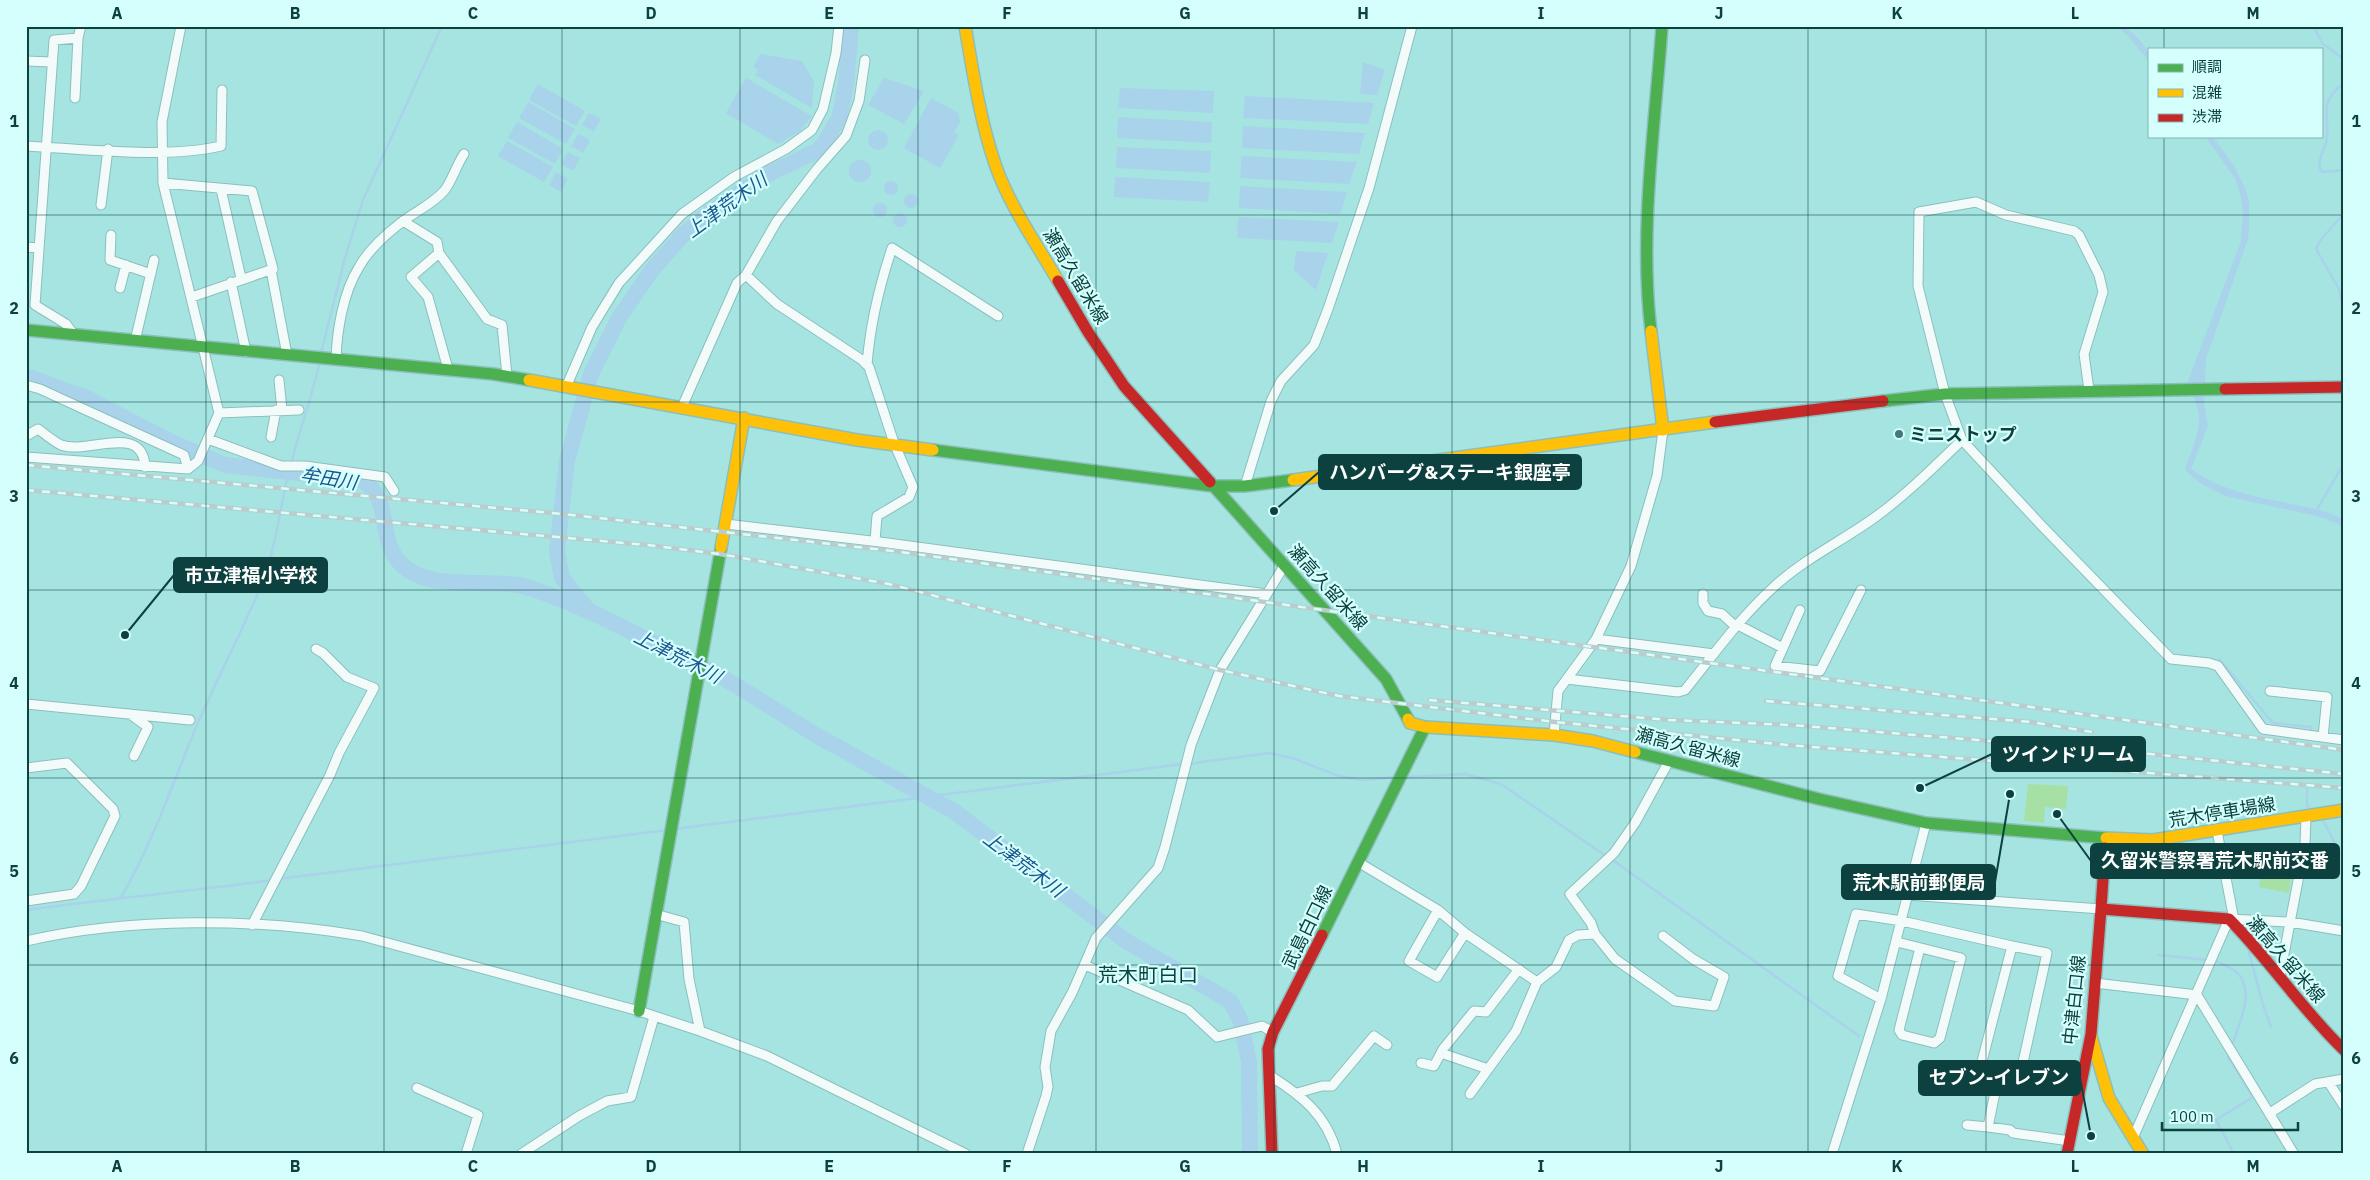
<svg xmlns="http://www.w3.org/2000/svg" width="2370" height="1180" viewBox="0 0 2370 1180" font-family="'IBM Plex Sans','Noto Sans JP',sans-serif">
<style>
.green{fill:#a7e0a4}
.water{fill:#a9d2eb}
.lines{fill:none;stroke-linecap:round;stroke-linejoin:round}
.stream{stroke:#a9d2eb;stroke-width:2.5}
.river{stroke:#a9d2eb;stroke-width:16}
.street-casing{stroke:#8cbfbc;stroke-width:11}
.fast-casing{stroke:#8cbfbc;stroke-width:14}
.slow-casing{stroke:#8cbfbc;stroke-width:14}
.jam-casing{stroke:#8cbfbc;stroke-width:14}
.street{stroke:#f2fbfa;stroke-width:9}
.fast{stroke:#4caf50;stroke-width:11}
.slow{stroke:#ffc107;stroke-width:11}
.jam{stroke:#c62828;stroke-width:11}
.rail-casing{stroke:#bacdcc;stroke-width:4.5}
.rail{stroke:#d5fffc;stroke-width:2.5;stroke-dasharray:8;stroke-linecap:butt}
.grid{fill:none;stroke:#0c413f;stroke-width:1;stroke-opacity:0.55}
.poi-dot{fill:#427a78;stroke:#d5fffc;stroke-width:2}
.labels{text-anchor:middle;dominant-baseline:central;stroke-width:4.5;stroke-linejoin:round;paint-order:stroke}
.street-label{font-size:18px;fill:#0c413f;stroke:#d5fffc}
.poi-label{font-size:18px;font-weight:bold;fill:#0c413f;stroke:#d5fffc;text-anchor:start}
.water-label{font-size:19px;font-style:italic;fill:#1a578f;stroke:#d5fffc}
.quarter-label{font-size:20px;fill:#0c413f;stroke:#d5fffc}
.leader{fill:none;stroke:#0c413f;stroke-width:2}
.callout-dot{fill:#0c413f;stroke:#d5fffc;stroke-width:2}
.callout{fill:#0c413f;stroke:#0c413f;stroke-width:2}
.callout-label{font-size:19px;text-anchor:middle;font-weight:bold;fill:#fff}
.neatline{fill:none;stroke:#0c413f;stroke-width:2}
.grid-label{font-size:16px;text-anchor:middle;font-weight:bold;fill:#0c413f}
</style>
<rect width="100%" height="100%" fill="#a6e4e1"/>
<path class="green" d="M2028,784l40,2 -2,23 -21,-2 -1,16 -20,-2z
M2262,870l30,4 -3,19 -30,-6z"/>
<path class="water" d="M2116,26c15,0 24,15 33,26v9l-23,-27z
M760,54l42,7 12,21 -2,26 -57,-33 3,-5 -5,-3z
M1363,62l22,8 -8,25 -17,-1z
M746,78l66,38 -12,15 -22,13 -52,-31z
M884,78l40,13 -20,33 -36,-19z
M538,84l47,27 -9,15 -47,-26z
M1120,88l94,3 -1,22 -95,-5z
M1245,96l129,7 -6,21 -125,-6z
M931,98l27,15 2,9 -6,10 5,3 -19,33 -36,-20z
M528,102l47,27 -9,15 -47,-26z
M589,113l12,6 -7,13 -12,-7z
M1118,117l94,5 -1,21 -94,-5z
M517,122l46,27 -8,15 -47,-26z
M1243,126l122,7 -6,21 -117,-6z
M868 140a10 10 0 1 1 20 0a10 10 0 1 1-20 0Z
M578,134l12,6 -7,13 -12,-7z
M2205,136h7l21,28 12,24 4,13v27l-1,11 -42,120 -2,44 4,23 -17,43c41,30 92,30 139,44l14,7v9l-6,-5 -17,-7 -96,-21 -24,-12 -16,-14c1,-9 7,-17 9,-25 10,-31 3,-36 -6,-64l53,-140 2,-27 -3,-21 -5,-15z
M507,141l46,26 -9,15 -46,-26z
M1117,147l94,4 -1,22 -94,-5z
M568,152l12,6 -7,13 -12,-7z
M1242,156l115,6 -8,22 -109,-6z
M849 171a11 11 0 1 1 22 0a11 11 0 1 1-22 0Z
M556,172l12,7 -7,13 -12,-7z
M1115,177l95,5 -2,20 -94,-5z
M884 188a7 7 0 1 1 14 0a7 7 0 1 1-14 0Z
M1240,186l107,6 -7,22 -101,-6z
M904 201a7 7 0 1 1 14 0a7 7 0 1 1-14 0Z
M873 210a7 7 0 1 1 14 0a7 7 0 1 1-14 0Z
M893 220a7 7 0 1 1 14 0a7 7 0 1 1-14 0Z
M1238,217l101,5 -7,21 -95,-5z
M1296,251l32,2 -12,37 -22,-20z"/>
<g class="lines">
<path class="stream" d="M2313,26l10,18 21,15
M2344,83c-29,22 -12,35 -18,60 -3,9 -8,17 -6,26l3,3 21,-2
M2344,213l-24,28 -4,8 23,40 5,24
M321,353l24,-95 18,-58 79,-174
M2340,391l4,11
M2316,511l28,-48
M2219,659l54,64 38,4v6
M1188,764l81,-11 23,5 47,18 22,4 37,-3
M1406,777l59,-3 36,10 105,72
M2307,788v18l3,3
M2324,822l20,39
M675,829l508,-65
M1611,859l248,177
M278,879l389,-49
M121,897c30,-51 49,-106 71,-160 22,-54 51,-105 72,-159 14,-37 16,-76 27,-114 9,-35 21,-68 29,-103
M26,910c82,-11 165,-19 247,-30
M2249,952l14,53 8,22
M2159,955l48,5
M2216,961c6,3 13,5 18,9 23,17 6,53 -2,75
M2228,1057l25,40 -37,23 18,34"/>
<path class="river" d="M851,26l-5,59 -7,33 -15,26 -7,7 -55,26 -54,37 -25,21 -32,36 -32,47 -28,56 -24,87 -10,90 5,27 27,33 130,64 95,59 141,78 171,129 104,60 10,18 9,43 1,92
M26,376l61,22 82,43 56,24 137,15c32,20 14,59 39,84 27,27 80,15 116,21 21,3 51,18 72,26"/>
<defs>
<path id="street" d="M26,61l26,1
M75,98l3,-60
M26,146c60,3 138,13 195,0l1,-56
M163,183l89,8 21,78 -81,28
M221,189l20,89
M101,205l7,-56
M403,221l34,21 2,11 48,66 15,6 5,51
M111,235l-1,25 41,14
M26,247l13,1
M439,253l-28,24 17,20 20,72
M271,270l16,85
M746,275l31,29 85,56 7,7 25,76 19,44 -4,10 -32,19 -2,25
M231,282l15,70
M120,288l6,-23
M74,335l-8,-11 -31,-19 19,-265 24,-2 3,-12
M135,341l19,-81
M336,359c1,-29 7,-66 23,-92 9,-16 25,-31 39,-42 14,-12 34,-20 46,-34 7,-8 13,-27 20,-37
M867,365c3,-40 12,-78 25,-117l106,68
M279,380l3,30
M26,385l14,4 144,66 4,14
M567,385l25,-58 27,-44 63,-69 52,-37 52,-28 26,-19 11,-21 13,-56 3,-27
M2089,390l-5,-36 19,-62 -4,-17 -20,-40 -5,-4 -68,-16 -30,-13 -57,10 -1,74 27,108 17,46 80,86 129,133 38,4 9,3 45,63 81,11
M682,407l55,-124 9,-8 31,-54 40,-52 29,-33 13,-35 6,-41
M219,413l80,-3
M26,436l12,-7c7,5 15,12 23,16 27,10 82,-23 84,22
M271,437l5,-27
M208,439l73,27h24l80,11 9,14
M26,457l162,12 10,-8 21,-48 -56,-230 -1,-61 19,-96
M1245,486l26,-85 10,-20 33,-36 14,-36 41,-121 43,-162
M726,524l154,18 387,52 17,-28
M1703,594v9l5,8 14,3 13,12
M1800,610l-25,56 45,5 41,-81
M1736,624l47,24
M1596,639l118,15
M1567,679l111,13 7,-2c30,-37 56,-74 92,-106 29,-26 65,-43 97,-66 32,-23 60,-51 88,-78
M2270,691l57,6 -4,40
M26,704l164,16
M130,714l18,13 -14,29
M1554,735l4,-44 38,-52 35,-73 26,-90 6,-46
M26,768l41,-5 46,46 2,7 -34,70 -7,8 -48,7
M2217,831l17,89
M1358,862l80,48 27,23 72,49
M1908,895l193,14
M1438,910l-29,51 28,16 28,-44
M655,914l29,8 5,57 11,52
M252,925l78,-150 9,-22 35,-65 -27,-11 -24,-24 -7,-4
M1595,934l20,25 60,42 39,5 10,-29 -31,-18 -30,-23
M26,941c105,-24 230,-23 336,-5l277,75 61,20 67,25 199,98
M1897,942l64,16 -21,80 -6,5 -32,-8 -3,-5 21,-82
M1085,965l103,45 29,27 45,-11 11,6
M2280,975l25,-131 1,-28
M2095,983l102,12
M2197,995l97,159
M1881,999l-43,-23 18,-62 46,7 110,25 -32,123 19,4 -11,54 22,3 3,3 57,8
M1441,1053l47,16
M1421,1063l13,3 9,-17 31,-38 12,1 33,-43
M1999,1073l21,3 27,-123 -35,-7
M1269,1075c32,20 58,40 68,79
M2329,1083l15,23
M417,1088l61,27 -12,39
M1297,1093l25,-7h10l42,-50 13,9
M1470,1094l46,-63 21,-49 19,-15 13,-27 9,-5 17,-1 -4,-11 -21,-29 44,-41 21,-30 34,-62
M2270,1113l45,-29 29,-5
M1967,1125l21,2
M2133,1138l96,-219 61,3 54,9
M521,1154l58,-38 28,-15 24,-4 23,-80
M1027,1154l19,-58 2,-9 -3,-20 6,-36 21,-38 24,-55 62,-70 7,-21 26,-102 29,-75 47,-76
M1832,1154l49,-155 45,-176"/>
<path id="fast" d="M26,330l467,44 36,6
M1651,331c-12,-99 4,-205 11,-305
M1883,401l62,-7 280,-5
M933,450l279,36h33l48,-6
M1210,482l176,197 22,40
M1635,752l184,47 107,24 180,15 -1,10
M1322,935l103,-208
M639,1011l82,-463"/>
<path id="slow" d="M965,26c8,46 15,94 30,138 14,41 41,79 63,117
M1651,331l12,99
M529,380l328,60 76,10
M1293,480l422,-58
M721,548l23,-130
M1408,719l2,4 15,4 129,8 39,6 42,11
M2106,838l47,2 191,-30
M2091,1036l18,62 34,56"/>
<path id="jam" d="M1058,281l30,51 36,54 86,96
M2225,389l119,-2
M1715,422l168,-21
M2105,848l-4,61 128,10c41,41 73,91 115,131
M1272,1154l-4,-105 5,-17 49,-97
M2067,1154l24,-120 10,-125"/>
</defs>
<use href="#street" class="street-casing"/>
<use href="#fast" class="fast-casing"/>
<use href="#slow" class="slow-casing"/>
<use href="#jam" class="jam-casing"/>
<use href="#street" class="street"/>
<use href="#fast" class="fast"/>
<use href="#slow" class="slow"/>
<use href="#jam" class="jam"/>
<defs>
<path id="rail" d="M26,465l537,49 330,37 1451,199
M26,490l621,55 73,9 169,30 331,86 119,26 216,26 232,23 557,43
M1429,700l240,20 122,5 360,29 193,20
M1766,701l265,21 61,10"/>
</defs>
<use href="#rail" class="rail-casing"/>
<use href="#rail" class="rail"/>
</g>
<path class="grid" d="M206,26v1128M384,26v1128M562,26v1128M740,26v1128M918,26v1128M1096,26v1128M1274,26v1128M1452,26v1128M1630,26v1128M1808,26v1128M1986,26v1128M2164,26v23M2164,136v1018M26,215h2318M26,402h2318M26,590h2318M26,778h2318M26,965h2318"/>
<circle class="poi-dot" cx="1899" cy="434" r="5"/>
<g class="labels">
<g class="street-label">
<text transform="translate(1076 276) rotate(59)">瀬高久留米線</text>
<text transform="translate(1328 587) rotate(48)">瀬高久留米線</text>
<text transform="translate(1688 747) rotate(15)">瀬高久留米線</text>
<text transform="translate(2222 812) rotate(-9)">荒木停車場線</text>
<text transform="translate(1307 927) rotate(-64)">武島白口線</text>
<text transform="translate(2286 959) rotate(49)">瀬高久留米線</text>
<text transform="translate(2074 1000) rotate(-84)">中津白口線</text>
</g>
<g class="poi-label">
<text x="1909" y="434">ミニストップ</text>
</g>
<g class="water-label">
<text transform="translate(726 205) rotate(-36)">上津荒木川</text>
<text transform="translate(329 478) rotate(9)">牟田川</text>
<text transform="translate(678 656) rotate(27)">上津荒木川</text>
<text transform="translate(1024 864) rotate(37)">上津荒木川</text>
</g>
<g class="quarter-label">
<text x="1148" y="974">荒木町白口</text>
</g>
</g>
<path class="leader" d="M1274 511L1319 472M125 635L174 575M1920 788L1992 754M2057 814L2091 861M2010 794L1995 882M2091 1136L2080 1078"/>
<g class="callout-dot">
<circle cx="1274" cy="511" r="5"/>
<circle cx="125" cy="635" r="5"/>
<circle cx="1920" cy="788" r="5"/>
<circle cx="2057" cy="814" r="5"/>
<circle cx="2010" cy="794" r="5"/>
<circle cx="2091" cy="1136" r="5"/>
</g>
<g class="callout">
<rect x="1319" y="455" width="262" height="34" rx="5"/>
<rect x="174" y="558" width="153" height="34" rx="5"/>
<rect x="1992" y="737" width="153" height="34" rx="5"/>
<rect x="2091" y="844" width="248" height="34" rx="5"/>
<rect x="1842" y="865" width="153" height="34" rx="5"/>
<rect x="1919" y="1061" width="161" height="34" rx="5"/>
</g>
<g class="callout-label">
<text x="1450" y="479">ハンバーグ&amp;ステーキ銀座亭</text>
<text x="251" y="582">市立津福小学校</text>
<text x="2068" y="761">ツインドリーム</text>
<text x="2215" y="867">久留米警察署荒木駅前交番</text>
<text x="1919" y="889">荒木駅前郵便局</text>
<text x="1999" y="1084">セブン-イレブン</text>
</g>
<rect width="2370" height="1180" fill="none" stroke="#d5fffc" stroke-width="55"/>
<rect x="2148" y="48" width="175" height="90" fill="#d5fffc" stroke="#85b3b0"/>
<rect x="2158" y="64" width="25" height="8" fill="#4caf50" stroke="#85b3b0"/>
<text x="2192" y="72" font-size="15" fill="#0c413f">順調</text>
<rect x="2158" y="89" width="25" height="8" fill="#ffc107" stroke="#85b3b0"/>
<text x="2192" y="98" font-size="15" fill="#0c413f">混雑</text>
<rect x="2158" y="114" width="25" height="8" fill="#c62828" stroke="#85b3b0"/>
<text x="2192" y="122" font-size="15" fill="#0c413f">渋滞</text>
<path d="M2162 1122v8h136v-8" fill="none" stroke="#0c413f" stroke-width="2.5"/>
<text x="2170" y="1122" font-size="15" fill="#0c413f" stroke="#d5fffc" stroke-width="4" paint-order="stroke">100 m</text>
<rect x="28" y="28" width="2314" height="1124" class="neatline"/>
<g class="grid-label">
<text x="117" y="19">A</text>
<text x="295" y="19">B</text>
<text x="473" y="19">C</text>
<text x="651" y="19">D</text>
<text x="829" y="19">E</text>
<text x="1007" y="19">F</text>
<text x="1185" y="19">G</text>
<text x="1363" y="19">H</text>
<text x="1541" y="19">I</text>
<text x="1719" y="19">J</text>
<text x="1897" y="19">K</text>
<text x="2075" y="19">L</text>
<text x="2253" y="19">M</text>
<text x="14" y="127">1</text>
<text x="2356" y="127">1</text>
<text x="14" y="314">2</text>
<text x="2356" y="314">2</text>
<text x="14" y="502">3</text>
<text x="2356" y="502">3</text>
<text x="14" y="689">4</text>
<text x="2356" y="689">4</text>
<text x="14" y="877">5</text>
<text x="2356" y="877">5</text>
<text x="14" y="1064">6</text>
<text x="2356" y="1064">6</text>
<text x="117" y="1172">A</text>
<text x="295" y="1172">B</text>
<text x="473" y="1172">C</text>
<text x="651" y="1172">D</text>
<text x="829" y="1172">E</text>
<text x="1007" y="1172">F</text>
<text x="1185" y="1172">G</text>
<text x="1363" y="1172">H</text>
<text x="1541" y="1172">I</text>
<text x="1719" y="1172">J</text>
<text x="1897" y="1172">K</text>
<text x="2075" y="1172">L</text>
<text x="2253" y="1172">M</text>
</g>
</svg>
